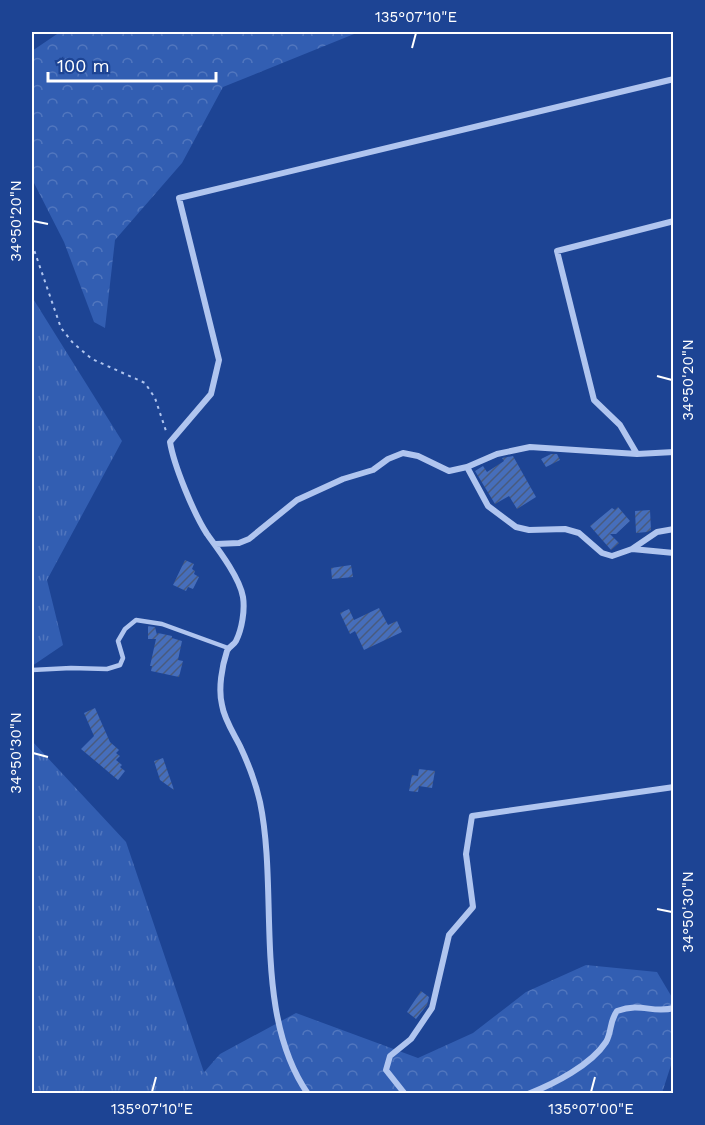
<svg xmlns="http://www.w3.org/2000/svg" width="705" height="1125" viewBox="0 0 705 1125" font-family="'Work Sans',sans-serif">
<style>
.grass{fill:url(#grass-tufts)}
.forest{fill:url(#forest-crowns)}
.building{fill:url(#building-hatch)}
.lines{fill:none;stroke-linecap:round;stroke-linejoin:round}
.path{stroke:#b0c5ef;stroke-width:2;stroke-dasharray:3 4.5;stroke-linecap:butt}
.lane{stroke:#b0c5ef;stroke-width:4.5}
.street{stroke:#b0c5ef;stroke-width:6}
.ticks{fill:none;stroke:#fff;stroke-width:2}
.neatline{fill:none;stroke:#fff;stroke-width:2}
.ticks-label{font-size:15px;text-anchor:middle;fill:#fff}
</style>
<defs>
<pattern id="grass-tufts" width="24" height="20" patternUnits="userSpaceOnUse" patternTransform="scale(1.5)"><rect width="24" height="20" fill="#325eb2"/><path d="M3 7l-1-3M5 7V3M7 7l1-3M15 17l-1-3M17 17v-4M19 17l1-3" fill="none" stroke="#5176be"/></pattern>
<pattern id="forest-crowns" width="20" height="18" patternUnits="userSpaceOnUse" patternTransform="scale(1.5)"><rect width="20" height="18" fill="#325eb2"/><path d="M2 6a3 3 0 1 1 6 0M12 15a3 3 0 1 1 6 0" fill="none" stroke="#5176be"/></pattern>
<pattern id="building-hatch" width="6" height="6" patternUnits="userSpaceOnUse" patternTransform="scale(1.5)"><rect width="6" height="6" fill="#466ebb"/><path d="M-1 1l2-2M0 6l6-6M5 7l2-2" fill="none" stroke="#495b7e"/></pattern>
</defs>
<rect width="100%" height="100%" fill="#1d4494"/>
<path class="grass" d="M32,297l90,144 -75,139 16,65 -31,21z
M32,741l94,101 85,251h-179z"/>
<path class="forest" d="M60,32h299l-136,55 -41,76 -67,77 -10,88 -11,-6 -30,-80 -32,-63v-128z
M586,965l71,7 16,27v60l-11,34 -480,1 10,-8 28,-32 76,-41 122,45 55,-25 53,-41z"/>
<path class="building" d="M551,454h6l3,6 -14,7 -5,-8z
M513,456l23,41 -19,12 -8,-13 -14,8 -20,-33 8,-5 4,6 17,-11 -2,-3z
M618,507l12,14 -14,13h-6l9,9 -8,7 -21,-24 22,-18 3,2z
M650,510l1,20 -4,2 -11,1 -1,-22z
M185,560l9,4 -2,5 3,2 -1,3 5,3 -6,12 -5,-2 -2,4 -13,-6z
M351,565l2,12 -21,2 -1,-11z
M379,608l9,17 9,-4 5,11 -38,18 -9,-19 -5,3 -10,-21 9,-4 5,11z
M148,626l7,1 2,8 1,-2 14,3v2l10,3 -4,19 5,1 -4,16 -28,-6 1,-5h-2l6,-27h-8z
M95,708l15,34 9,8 -3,3 4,3 -4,4 6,5 -2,2 5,4 -7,9 -37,-31 13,-13 -10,-23z
M163,758l11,32 -14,-10 -6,-19z
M419,769l16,2 -3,17 -13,-2 -1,6 -9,-1 3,-16 6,1z
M421,991l8,6 -2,8 -11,14 -9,-7z"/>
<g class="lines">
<path class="path" d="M32,244l29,84 12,15 19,16 53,24 10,15 12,36"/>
<path class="lane" d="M32,670l39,-2 36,1 13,-4 3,-7 -5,-17 7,-12 11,-9 26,4 66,24"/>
<path class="street" d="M637,454l37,-2
M467,467l21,39 28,21 13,3 36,-1 14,4 23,20 10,3 20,-7 42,4
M216,544l23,-1 10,-4 48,-39 46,-21 30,-9 15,-11 15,-6 15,3 31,15 18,-4 30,-13 33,-7 107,7 -17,-29 -26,-25 -37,-149 117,-30
M632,549l25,-17 17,-3
M308,1094c-56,-81 -29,-201 -48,-292 -4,-18 -12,-39 -20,-56 -6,-12 -16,-27 -18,-41 -4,-16 0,-39 5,-54 2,-5 7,-6 9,-10 6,-12 9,-31 7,-44 -3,-19 -25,-48 -36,-63 -13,-20 -33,-68 -37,-92l41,-48 8,-34 -40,-162 495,-119
M405,1094l-19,-24 4,-14 21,-17 21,-31 17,-73 24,-28 -7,-53 6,-38 202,-29
M528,1094c26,-10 63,-29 78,-52 6,-10 3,-20 11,-31 25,-9 35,3 57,-3"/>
</g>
<path class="ticks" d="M412,48l4,-15M33,221l15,3M657,376l15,4M33,753l15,4M657,909l15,3M152,1092l4,-15M591,1092l4,-15"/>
<rect width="705" height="1125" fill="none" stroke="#1d4494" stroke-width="66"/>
<path d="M48 72v9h168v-9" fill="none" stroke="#ffffff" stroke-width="3"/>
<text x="57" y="72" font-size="18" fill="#ffffff" stroke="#1d4494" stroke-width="4.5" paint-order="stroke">100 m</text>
<rect x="33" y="33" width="639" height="1059" class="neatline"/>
<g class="ticks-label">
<text x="416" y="22">135°07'10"E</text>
<text transform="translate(16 221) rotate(-90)" y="5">34°50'20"N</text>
<text transform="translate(688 380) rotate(-90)" y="5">34°50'20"N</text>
<text transform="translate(16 753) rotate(-90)" y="5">34°50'30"N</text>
<text transform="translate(688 912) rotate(-90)" y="5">34°50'30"N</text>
<text x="152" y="1114">135°07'10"E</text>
<text x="591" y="1114">135°07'00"E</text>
</g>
</svg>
